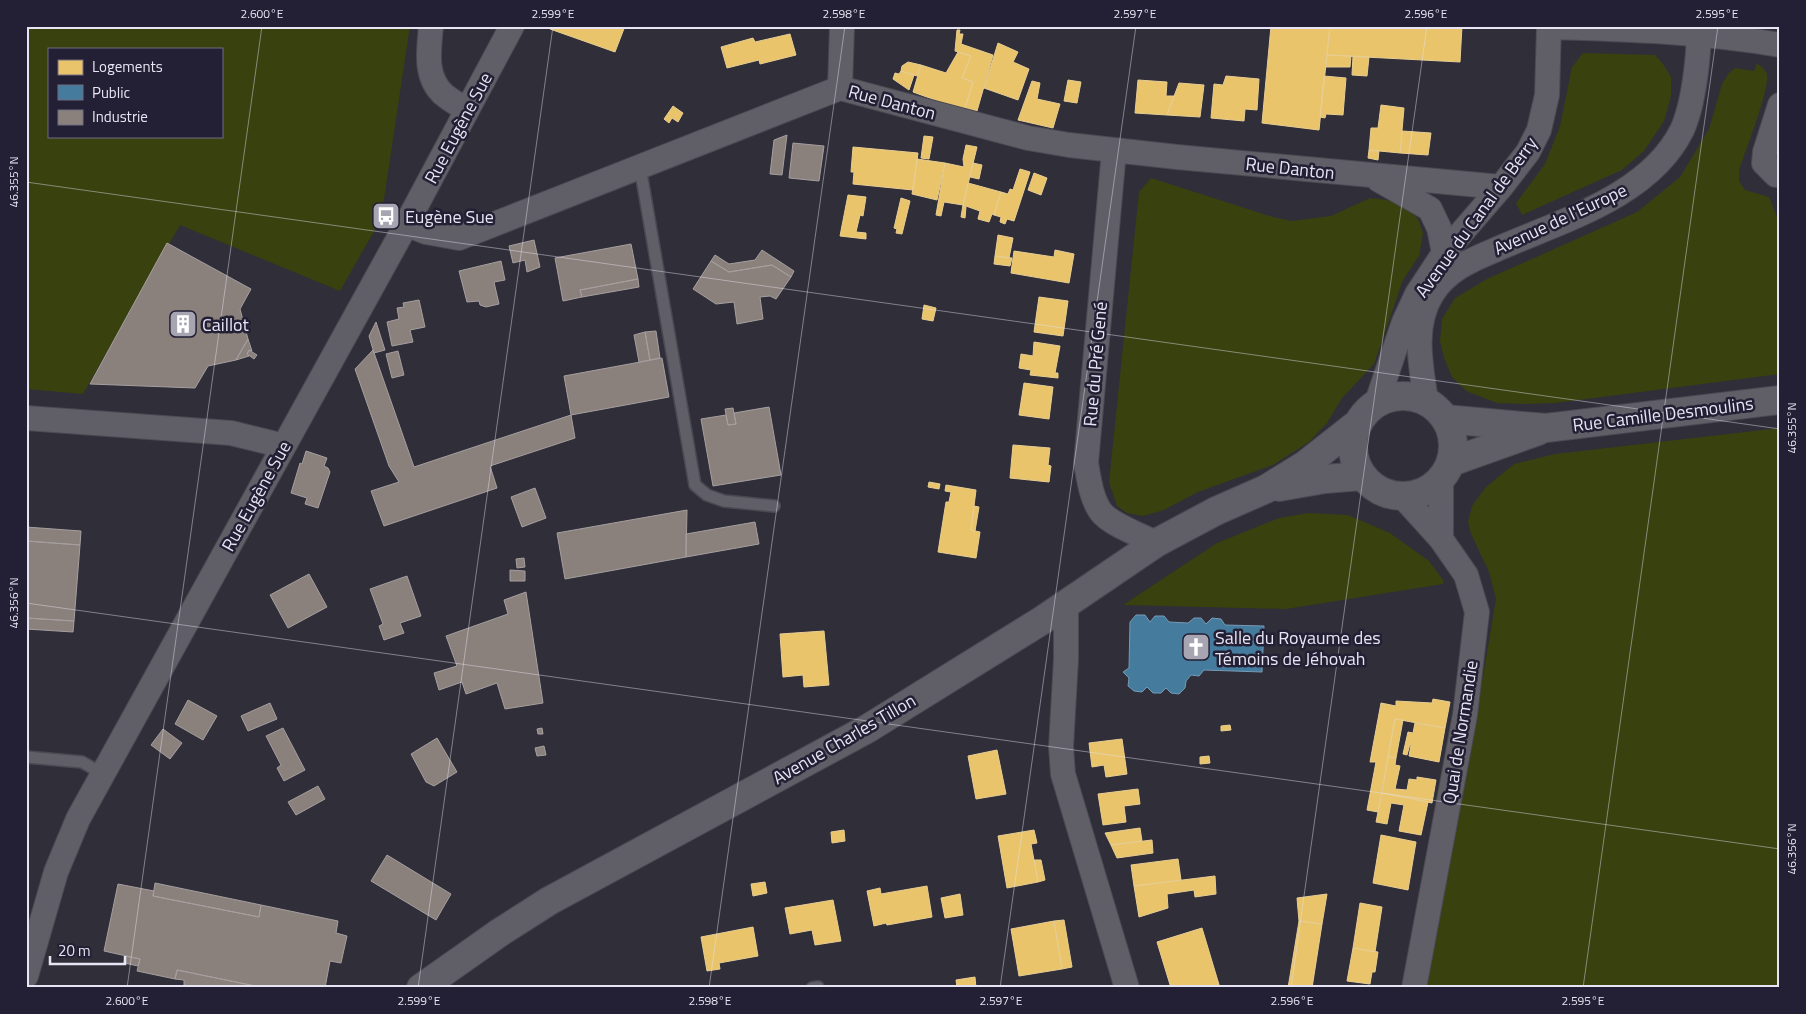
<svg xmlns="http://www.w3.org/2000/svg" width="1806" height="1014" viewBox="0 0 1806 1014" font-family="'Titillium Web',sans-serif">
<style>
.green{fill:#39410f;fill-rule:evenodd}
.homes{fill:#e9c46a;stroke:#e8ce93}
.public{fill:#457b9d;stroke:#769bb7}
.industry{fill:#8a817c;stroke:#a69fa0}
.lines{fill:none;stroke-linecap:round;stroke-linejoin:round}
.service-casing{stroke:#4a4952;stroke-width:14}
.minor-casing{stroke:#4a4952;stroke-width:26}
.tertiary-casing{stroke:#4a4952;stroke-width:30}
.service{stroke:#605f67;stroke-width:11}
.minor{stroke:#605f67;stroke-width:24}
.tertiary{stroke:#605f67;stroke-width:28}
.ticks{fill:none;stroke:#e7e5f3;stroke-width:1;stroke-opacity:0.45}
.labels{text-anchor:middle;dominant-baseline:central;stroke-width:5;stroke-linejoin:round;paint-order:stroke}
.street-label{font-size:18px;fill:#e7e5f3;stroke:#231f34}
.poi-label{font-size:18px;fill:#e7e5f3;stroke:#231f34;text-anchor:start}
.neatline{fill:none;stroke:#e7e5f3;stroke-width:2}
.ticks-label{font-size:12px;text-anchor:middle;fill:#e7e5f3}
</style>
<rect width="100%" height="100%" fill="#302e39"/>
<path class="green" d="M26,26h384l-29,193 -41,72 -160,-66 -97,169 -57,-5zM49,49h172v87h-172z
M1583,53l72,2 8,9 8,13v19l-7,25 -20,30 -22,19 -100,45 -6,-12 29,-39 15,-38 12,-59z
M1757,63c3,3 8,6 10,11 3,15 -22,78 -28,96v11l6,9 24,7 11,27v150l-225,29 -31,1 -27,-1 -31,-12 -14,-14 -8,-19 -4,-17 2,-22 13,-21 32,-19 150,-67 43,-35 29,-48 13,-45 7,-11 6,-5 19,3z
M1151,178l122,39 19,4 39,-5 39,-18 32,4 16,17 5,14 -4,23 -16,24 -29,84 -32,34 -15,25 -18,19 -36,23 -75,27 -34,18 -21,6 -16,-3 -10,-7 -8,-24 30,-290z
M1780,428v560h-355l58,-312 13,-77 -7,-27 -18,-38 -3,-12 4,-16 13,-18 29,-24 41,-10z
M1308,513l40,2 42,18 39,28 14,19v4l-157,25 -163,-4 94,-62 62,-25z"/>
<path class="homes" d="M551,26h74l-10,26 -65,-23z
M1271,26h59l-11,104 -57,-7z
M1330,26h132l-2,36 -133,-7z
M957,30h3l-1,4h4l-2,10 32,11 -16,56 -12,-3 8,-26 -11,-4 9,-22 -16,-5z
M790,34l6,21 -36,9 -1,-4 -32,8 -6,-21 32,-9 2,4z
M998,43l20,9 -5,10 16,7 -11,31 -34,-12z
M958,52l13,4 -9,22 11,4 -8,26 -16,-3 -36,-13 8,-27 25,8z
M1327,55l24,1 -1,11h-24z
M1353,56l16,1 -2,19 -15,-1z
M908,62l13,3 -4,11 -16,-5 1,-5z
M901,71l13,4 -5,15 -16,-11 2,-6 4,1z
M1226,76l33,3 -2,31 -12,-1 -1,12 -33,-3 3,-34 9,1z
M1324,76l22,2 -3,37 -17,-1 -1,4 -5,-1z
M1068,80l13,2 -4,21 -13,-2z
M1138,80l29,2 -1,14h8l-7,19 -32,-2z
M1032,81l8,2 -3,16 23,5 -7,24 -35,-8z
M1179,83l25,2 -4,32 -33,-2z
M1381,105l23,3 -4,45 -31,-3 2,-22h7z
M673,106l10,7 -5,9 -6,-4 -3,5 -5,-4z
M1402,131l29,2 -3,22 -28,-2z
M924,136l9,1 -4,22 -8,-1z
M966,145l11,2 -14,58 -19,-3 -3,14 -5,-1 9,-52 19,4 -1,-8z
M853,147l65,6 -5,37 -60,-6 1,-12h-3z
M1369,150l10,1 -1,9 -10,-2z
M917,159l28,4 -8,37 -25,-6z
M973,163l9,2 -3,14 -9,-2z
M1020,169l10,3 -16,49 -7,-2 -2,5 -5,-2 1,-5 -7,-2 7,-23 7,2 2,-5 3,1z
M1034,173l13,5 -6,17 -13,-5z
M968,183l33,9 -7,23 -2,-1 -3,8 -11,-3 2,-8 -17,-6z
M848,195l18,2 -3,19 -3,-1 -4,17 10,1v6l-26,-3z
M901,198l9,3 -8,33 -6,-1 1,-4 -3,-1z
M963,205l3,2 -1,11 -4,-1z
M998,235l15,3 -4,20 -14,-2z
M1055,250l19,4 -5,29 -58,-10 3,-22 40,6z
M995,256l17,2 -2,8 -16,-2z
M1039,297l29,4 -5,35 -29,-4z
M924,305l12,3 -3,13 -11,-2z
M1034,342l26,4 -5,27h3v5l-28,-3 1,-5 -12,-2 2,-14 12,2z
M1024,383l29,4 -4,32 -30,-4z
M1013,445l37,3 -2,17 3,1 -2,16 -39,-4z
M929,482l11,2 -1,5 -11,-2z
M946,485l30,5 -5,40 9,2 -4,26 -38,-6 8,-50h3l2,-10 -6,-1z
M974,506l5,1 -4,24 -4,-1z
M824,631l5,54 -25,2 -1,-12 -20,2 -3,-43z
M1433,699l17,3 -5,26 -50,-9 -17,93 -11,-2 9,-48h-6l11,-59 15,3v-5l36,2z
M1395,719l8,1 -7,38 -8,-1z
M1415,723l30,5 -6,34 -30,-6 2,-11 -1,-1 -3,11 -4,-1 5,-22 5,1z
M1230,725l1,5 -10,1v-5z
M1122,739l5,35 -21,3 -2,-12 -12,2 -3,-24z
M997,750l9,44 -30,5 -8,-43z
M1209,756l1,7 -10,1v-7z
M1388,757l8,1 -1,7 5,1 -5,23 12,1 2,-11 8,1v-3l19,3 -4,23 -50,-10z
M1138,789l2,15 -16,2 2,16 -23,3 -5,-31z
M1382,793l46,9 -7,33 -22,-4 5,-26 -13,-2 -4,21 -11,-2z
M1140,828l2,13 -31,4 -6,-12z
M844,830l1,11 -13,2 -1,-11z
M1034,830l3,13 -6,1 7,38 -31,6 -9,-52z
M1381,835l35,7 -8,48 -35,-7z
M1152,840l1,13 -36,5 -6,-13z
M1178,859l3,21 -47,6 -3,-21z
M1034,860h7l4,20 -7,2z
M1215,876l1,18 -21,3 -1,-7 -27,4 1,14 -29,9 -5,-31z
M765,882l2,11 -14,3 -2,-12z
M927,886l5,31 -45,8 -1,-2 -12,3 -7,-35 13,-3 1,6z
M960,894l3,21 -18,3 -4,-20z
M1327,894l-5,30 -23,-3 -2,-23z
M833,900l8,41 -26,4 -3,-15 -22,4 -5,-26z
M1360,903l22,4 -7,45 -22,-4z
M1064,920l8,47 -10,2 -8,-48z
M1054,921l8,48 -43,7 -8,-47z
M1299,921l23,3 -10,64h-24z
M753,927l5,29 -39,7 1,6 -13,2 -6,-34z
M1202,928l18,60h-49l-14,-46z
M1353,948l25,4 -3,20h-3l-2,12 -23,-3z
M975,977l1,11h-19l-1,-8z"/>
<path class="public" d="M1136,615h9l5,7 5,-6h9l5,6 19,1 6,-5h7l5,6 6,-6 9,1 4,6 39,1 -2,46 -58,-2 -5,6 -8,-1 -5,6 -1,7 -6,6 -8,-1 -5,-5 -5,5h-8l-6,-6 -5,5 -8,-1 -6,-5 1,-8 -6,-6 6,-4 1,-46z"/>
<path class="industry" d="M787,135l-5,40 -12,-1 4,-34z
M793,143l31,3 -5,35 -30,-3z
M534,240l6,27 -13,5 -2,-12 -12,3 -4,-17z
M167,243l84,46 -11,20 8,30 -12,21 -28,6 -13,22 -105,-4z
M631,244l7,35 -58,11 2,7 -19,4 -8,-43z
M762,250l32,21 -3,6 -19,-12 -43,7 -18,-11 4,-6 14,9 26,-4z
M501,261l4,19 -11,2 5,22 -13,3 -6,-2 -1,-4 -12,1 -8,-31z
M711,261l18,11 43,-7 19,12 -15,22 -6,-3 -10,1 3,22 -26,5 -3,-22 -18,2 -23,-15z
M638,279l1,8 -57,10 -2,-7z
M419,300l6,27 -15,3 3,12 -21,4 -5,-24 12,-3 -2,-11 7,-1 -1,-4z
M376,322l9,28 -11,3 -5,-17z
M656,331l4,27 -10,2 -5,-28z
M645,332l5,28 -11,2 -5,-27z
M248,339l4,12 -3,-1 -2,4 2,2 -13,4z
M249,350l8,5 -3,4 -7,-5z
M373,350l41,117 157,-52 4,23 -85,28 7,22 -113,38 -13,-35 28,-9 -10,-16 -34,-97z
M398,351l6,24 -12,3 -6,-24z
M662,358l7,39 -98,18 -7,-39z
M769,407l12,68 -68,11 -12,-67 25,-4 2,10 8,-1 -2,-11z
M733,408l3,16 -8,1 -3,-16z
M306,451l21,7 -3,8 4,2 2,4 -12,36 -13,-4 2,-6 -16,-5 9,-30 2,1z
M535,488l11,30 -24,9 -11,-30z
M687,510l-1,47 -121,22 -8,-46z
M755,522l4,22 -73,13v-23z
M26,527l55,4 -1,14 -54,-4z
M26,541l54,4 -6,76 -48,-3z
M524,558l1,9 -8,1 -1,-9z
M510,570l15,1v10h-15z
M309,574l18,33 -39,21 -18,-33z
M407,576l14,40 -21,7 4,10 -20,7 -5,-14 4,-2 -13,-35z
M526,592l17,111 -38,6 -8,-26 -31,11 -4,-12 -23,8 -5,-17 23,-7 -11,-30 62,-22 -4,-14z
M26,618l48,3 -1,11 -47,-3z
M188,700l29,16 -14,24 -28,-16z
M270,703l7,16 -29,12 -7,-15z
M283,728l22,42 -21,11 -7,-13 4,-3 -15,-29z
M542,728l1,6h-5l-1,-5z
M163,729l19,14 -12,16 -19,-14z
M437,738l20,34 -23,14 -8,-4 -15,-28z
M544,746l2,9 -9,1 -2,-8z
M318,786l7,13 -29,16 -8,-13z
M387,855l64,39 -15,26 -65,-39z
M155,883l106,22 -2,12 -106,-21z
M118,884l36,7 -1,5 106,21 2,-12 77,16 -2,12 11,3 -6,27 -11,-2 -5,27h-60l-88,-18 -2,9 -38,-8 3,-12 -36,-8z
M125,956l15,3 -2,7 -14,-3z
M177,970l88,18h-65l-16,-3v-5l-9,-1z"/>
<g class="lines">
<defs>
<path id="service" d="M640,167l55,318 12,10 17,6 50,5
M26,757l56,5 21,12
M812,988l6,-1"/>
<path id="minor" d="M431,26c-2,24 -7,50 12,68 7,6 16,11 24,16
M1549,27c77,2 155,5 231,18
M840,88l2,-62
M1114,151l-28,312c3,16 5,35 15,49 9,12 41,24 55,31
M1776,175l-12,-12 1,-11 15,-47
M1379,180l51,29 9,19 5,25
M406,224l20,8 33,6 381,-150 188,50 41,7 108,12 324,30
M1426,401c-5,-35 -14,-75 6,-107 16,-26 44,-36 70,-47 62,-27 148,-52 180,-117 12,-26 17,-75 17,-104
M1377,402l27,-80 13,-28 27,-41 57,-66 27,-35 11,-22 8,-35 2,-69
M26,418l205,15 53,13
M1403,497l38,42 25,36 11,37 -12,103 -51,273
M1441,539v-60
M1066,604v55l-5,88 2,27 64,214
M26,976l30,-104 22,-53 323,-585 111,-208"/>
<path id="tertiary" d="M1353 446a50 50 0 1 1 100 0a50 50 0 1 1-100 0Z
M1445,419l101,9 234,-28
M1451,462l87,-31
M1279,487l46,-8 37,-3
M421,988l78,-55 50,-32 318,-172 174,-108 115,-78 60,-32 50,-22 39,-24 52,-41"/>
</defs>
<use href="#service" class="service-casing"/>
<use href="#minor" class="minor-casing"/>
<use href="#tertiary" class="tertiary-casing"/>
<use href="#service" class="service"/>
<use href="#minor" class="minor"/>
<use href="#tertiary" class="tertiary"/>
</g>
<path class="ticks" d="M26,182l1754,247M26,603l1754,246M127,988l135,-962M418,988l135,-962M709,988l136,-962M1000,988l136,-962M1291,988l136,-962M1583,988l135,-962"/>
<defs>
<symbol id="bus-square" viewBox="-11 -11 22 22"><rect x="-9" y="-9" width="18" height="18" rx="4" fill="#a7a5b2" stroke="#231f34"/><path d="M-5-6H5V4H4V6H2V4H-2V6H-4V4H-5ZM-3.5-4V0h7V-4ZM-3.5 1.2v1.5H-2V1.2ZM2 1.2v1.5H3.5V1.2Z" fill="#fff"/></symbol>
<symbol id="building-square" viewBox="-11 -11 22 22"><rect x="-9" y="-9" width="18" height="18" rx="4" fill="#a7a5b2" stroke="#231f34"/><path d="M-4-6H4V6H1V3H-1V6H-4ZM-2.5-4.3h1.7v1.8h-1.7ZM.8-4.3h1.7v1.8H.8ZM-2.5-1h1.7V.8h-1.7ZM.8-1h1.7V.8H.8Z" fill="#fff"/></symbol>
<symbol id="church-square" viewBox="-11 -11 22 22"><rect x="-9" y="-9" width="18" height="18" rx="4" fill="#a7a5b2" stroke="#231f34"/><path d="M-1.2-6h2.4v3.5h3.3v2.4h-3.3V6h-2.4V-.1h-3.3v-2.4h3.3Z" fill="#fff"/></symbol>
</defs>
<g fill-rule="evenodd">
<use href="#bus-square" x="370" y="200" width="32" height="32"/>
<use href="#building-square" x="167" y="308" width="32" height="32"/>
<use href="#church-square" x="1180" y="631" width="32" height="32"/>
</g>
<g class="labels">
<g class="street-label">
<text transform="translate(892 102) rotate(15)">Rue Danton</text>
<text transform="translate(458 128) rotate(-62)">Rue Eugène Sue</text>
<text transform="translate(1290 168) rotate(6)">Rue Danton</text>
<text transform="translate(1476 217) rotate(-54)">Avenue du Canal de Berry</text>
<text transform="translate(1560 219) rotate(-25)">Avenue de l'Europe</text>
<text transform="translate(1095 364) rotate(-85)">Rue du Pré Gené</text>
<text transform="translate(1663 414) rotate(-7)">Rue Camille Desmoulins</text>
<text transform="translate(256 496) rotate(-61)">Rue Eugène Sue</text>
<text transform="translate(1460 732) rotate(-81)">Quai de Normandie</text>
<text transform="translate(844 739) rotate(-30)">Avenue Charles Tillon</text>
</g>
<g class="poi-label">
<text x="405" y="216">Eugène Sue</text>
<text x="202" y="324">Caillot</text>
<text x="1215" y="637">Salle du Royaume des<tspan x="1215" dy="21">Témoins de Jéhovah</tspan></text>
</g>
</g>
<rect width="1806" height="1014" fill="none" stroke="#231f34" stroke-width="55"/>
<rect x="48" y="48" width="175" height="90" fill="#231f34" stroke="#716e80"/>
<rect x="58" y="60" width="25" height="15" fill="#e9c46a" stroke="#716e80"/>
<text x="92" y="72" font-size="15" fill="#e7e5f3">Logements</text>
<rect x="58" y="85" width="25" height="15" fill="#457b9d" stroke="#716e80"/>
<text x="92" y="98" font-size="15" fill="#e7e5f3">Public</text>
<rect x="58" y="110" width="25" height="15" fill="#8a817c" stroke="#716e80"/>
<text x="92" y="122" font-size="15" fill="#e7e5f3">Industrie</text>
<path d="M50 956v8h75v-8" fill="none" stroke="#e7e5f3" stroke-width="2.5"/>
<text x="58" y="956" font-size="15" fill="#e7e5f3" stroke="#231f34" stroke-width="4" paint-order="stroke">20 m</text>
<rect x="28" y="28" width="1750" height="958" class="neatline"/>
<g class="ticks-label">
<text x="262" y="18">2.600°E</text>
<text x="553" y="18">2.599°E</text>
<text x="844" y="18">2.598°E</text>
<text x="1135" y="18">2.597°E</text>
<text x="1426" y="18">2.596°E</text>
<text x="1717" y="18">2.595°E</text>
<text transform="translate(14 182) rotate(-90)" y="4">46.355°N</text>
<text transform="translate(1792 428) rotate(-90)" y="4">46.355°N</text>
<text transform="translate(14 603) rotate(-90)" y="4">46.356°N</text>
<text transform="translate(1792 849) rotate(-90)" y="4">46.356°N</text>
<text x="127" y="1005">2.600°E</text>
<text x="419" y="1005">2.599°E</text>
<text x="710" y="1005">2.598°E</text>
<text x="1001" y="1005">2.597°E</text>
<text x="1292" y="1005">2.596°E</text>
<text x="1583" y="1005">2.595°E</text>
</g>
</svg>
